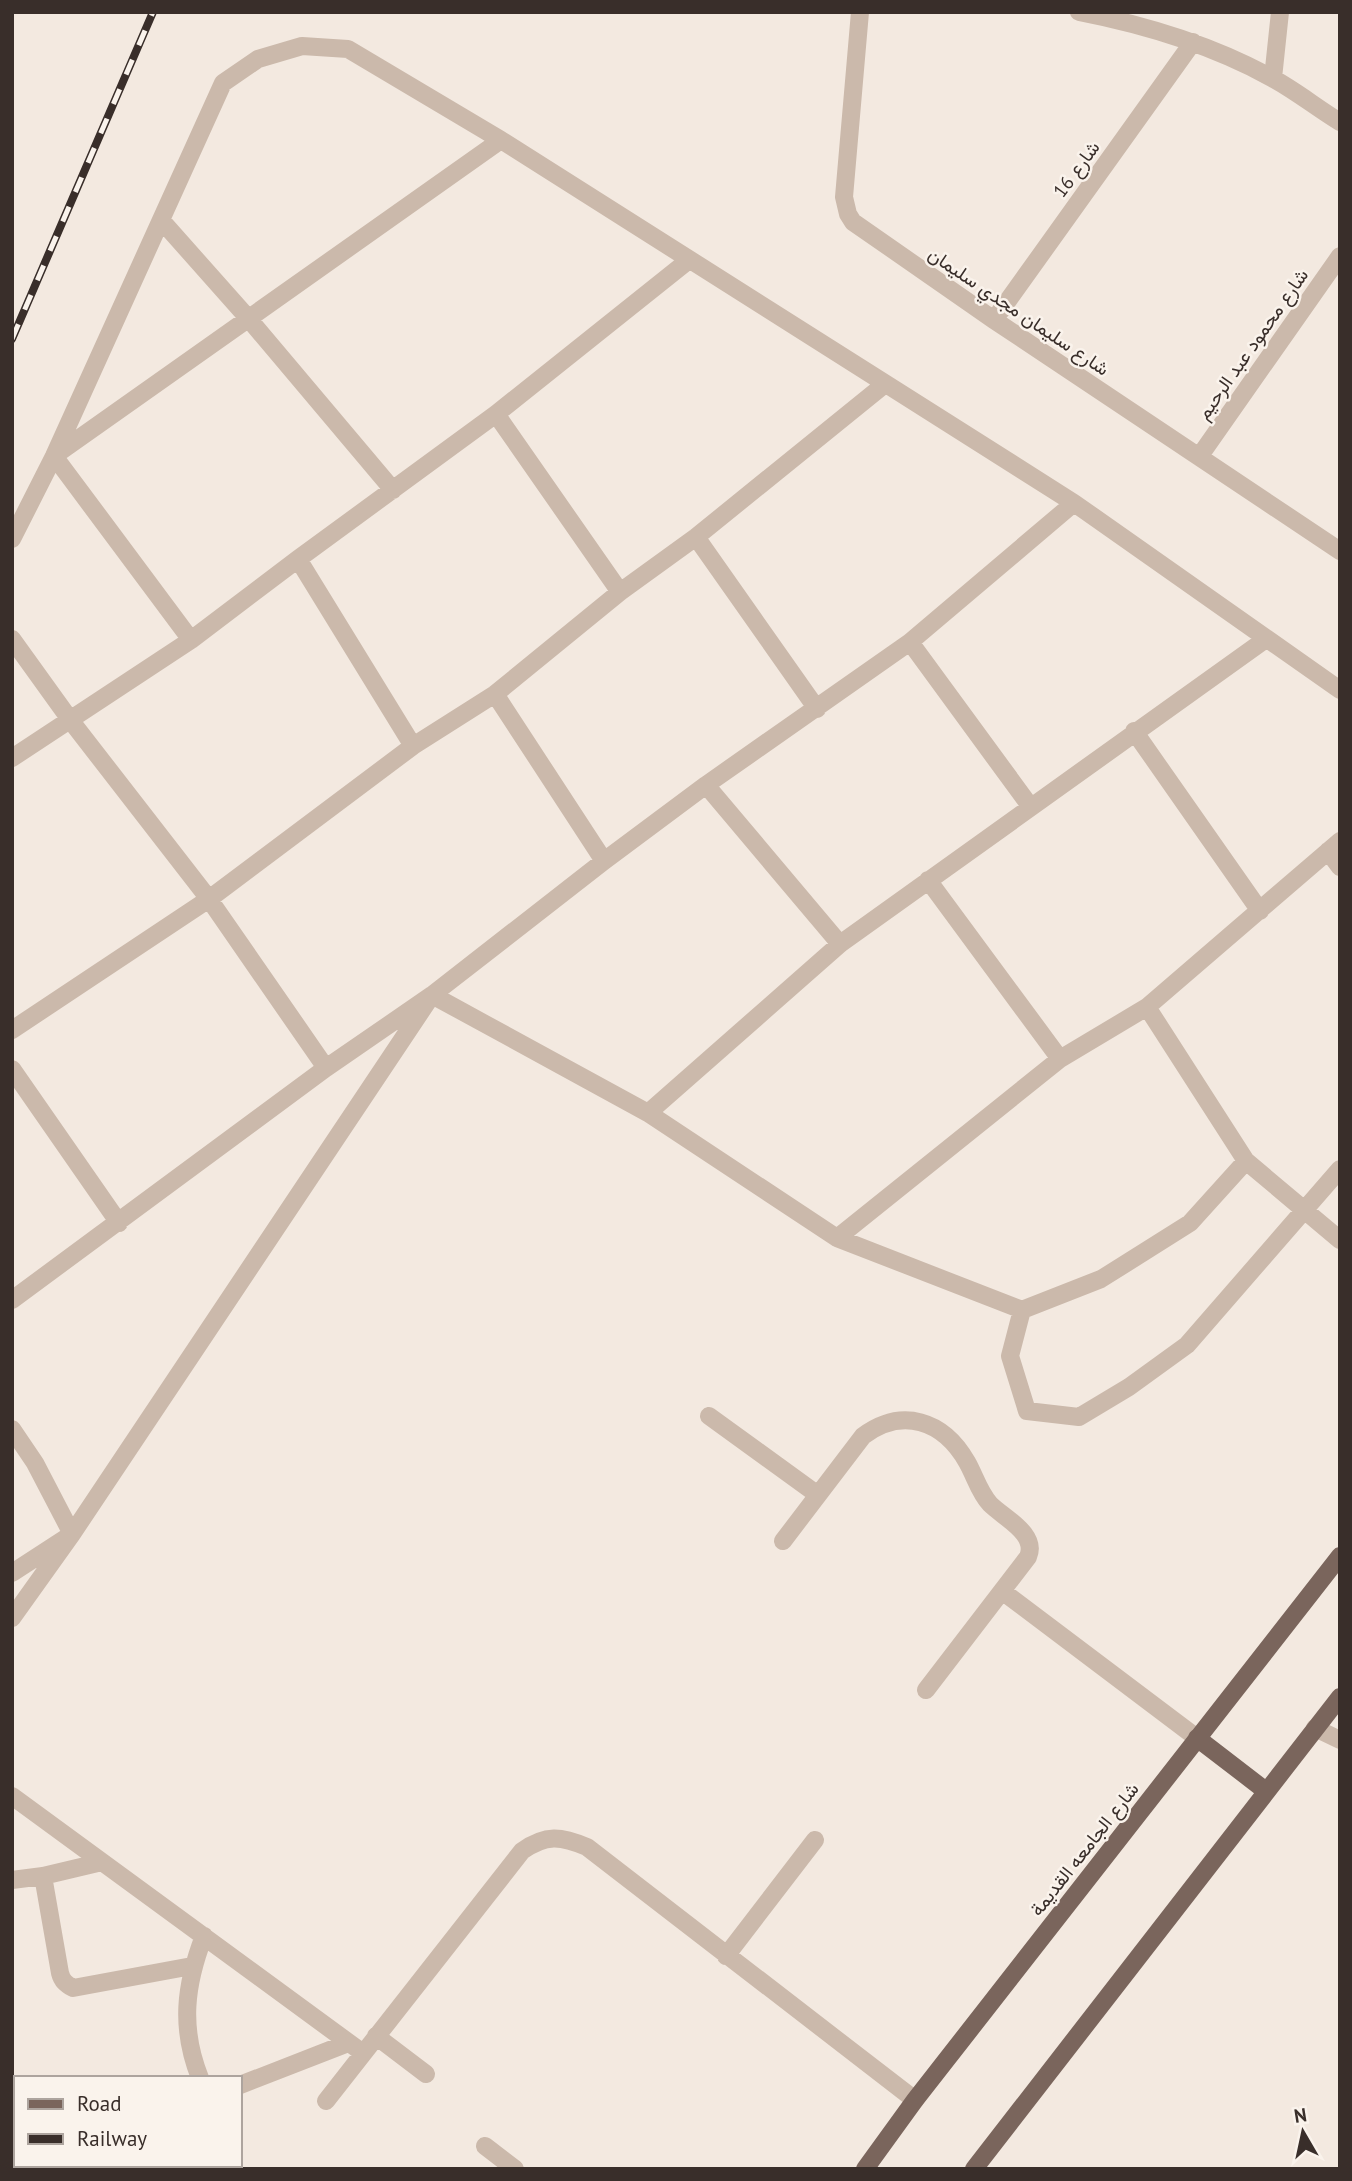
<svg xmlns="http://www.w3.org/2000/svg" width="1352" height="2181" viewBox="0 0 1352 2181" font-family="'PT Sans',Vazirmatn,sans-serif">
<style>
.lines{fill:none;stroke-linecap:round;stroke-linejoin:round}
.minor{stroke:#cbb9ab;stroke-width:18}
.major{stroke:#7a655c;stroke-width:18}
.rail-casing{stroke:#392e2a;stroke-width:8}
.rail{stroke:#faf3ec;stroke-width:5;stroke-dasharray:16;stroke-linecap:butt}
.labels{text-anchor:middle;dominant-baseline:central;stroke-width:5;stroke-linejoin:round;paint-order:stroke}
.street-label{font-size:19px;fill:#392e2a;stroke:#faf3ec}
</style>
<rect width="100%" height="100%" fill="#f3e9e0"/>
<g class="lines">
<path class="minor" d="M860,12l-16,185 4,17 5,8 141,98 346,231
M1079,12c67,13 133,33 193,66 24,13 45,30 68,44
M1273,78l7,-66
M161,220l87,98 145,172
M994,320l199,-278
M496,414l124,178
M1199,457l141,-201
M1074,503l266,187
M696,537l121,172
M12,539l42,-83 169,-373 35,-24 44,-13 46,3 153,91 573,363 -164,139 -204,143 -102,76 -172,134 -360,539 -60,84
M298,559l115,187
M12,639l59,82 138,178 117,169 -314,232
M191,640l-137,-184 447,-316
M910,642l120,164
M495,694l109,167
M1134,731l126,180
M12,758l179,-118 107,-81 198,-145 193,-154
M706,785l134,159
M1328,851l12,16
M928,880l132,179
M1147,1007l193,-166
M12,1030l197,-131 204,-153 82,-52 125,-102 76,-55 189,-153
M326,1068l106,-73 216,118 189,125 185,72 -12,46 17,55 52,6 50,-30 58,-42 153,-176
M12,1069l107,154
M648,1113l192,-169 426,-305
M837,1238l223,-179 87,-52 99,154
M1022,1310l79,-31 89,-56 56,-62 94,79
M709,1416l109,79
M12,1429l23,34 37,71 -60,39
M783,1541l80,-105c39,-29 80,-16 104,26 8,14 12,30 23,42 14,14 48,30 38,53l-102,133
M1002,1591l195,147
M1315,1728l25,12
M12,1796l351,257
M43,1876l17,97c2,8 6,11 13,15l119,-22
M12,1880l31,-4 59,-14
M726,1956l89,-116
M376,2036l50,38
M200,2078c-20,-50 -15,-93 4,-142
M240,2085l108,-42
M326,2101l196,-250c24,-17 39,-15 65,-4l328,253
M485,2146l30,23
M198,2169l3,-4"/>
<path class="major" d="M1197,1738l69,53
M865,2169l50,-69 425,-544
M974,2169l366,-472"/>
<defs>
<path id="rail" d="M12,339l141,-327"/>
</defs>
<use href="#rail" class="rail-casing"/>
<use href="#rail" class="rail"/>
</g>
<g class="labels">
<g class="street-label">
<text transform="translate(1076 169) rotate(-54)">شارع 16</text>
<text transform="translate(1019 311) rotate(34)">شارع سليمان مجدي سليمان</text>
<text transform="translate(1252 344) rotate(-55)">شارع محمود عبد الرحيم</text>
<text transform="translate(1084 1849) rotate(-52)">شارع الجامعه القديمة</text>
</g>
</g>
<rect width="1352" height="2181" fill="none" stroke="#392e2a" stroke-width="28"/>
<rect x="14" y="2076" width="228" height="91" fill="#faf3ec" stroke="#ada49e" stroke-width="2"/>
<rect x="28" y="2099" width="35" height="10" fill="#7a655c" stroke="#ada49e" stroke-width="2"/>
<text x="77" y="2111" font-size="21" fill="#392e2a">Road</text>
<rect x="28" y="2134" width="35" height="10" fill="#392e2a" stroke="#ada49e" stroke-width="2"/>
<text x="77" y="2146" font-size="21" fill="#392e2a">Railway</text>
<g transform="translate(1303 2132) rotate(351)" stroke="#faf3ec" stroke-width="5" paint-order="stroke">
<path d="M0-5L12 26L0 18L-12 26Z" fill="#392e2a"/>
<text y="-10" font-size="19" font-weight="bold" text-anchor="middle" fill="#392e2a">N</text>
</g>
</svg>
